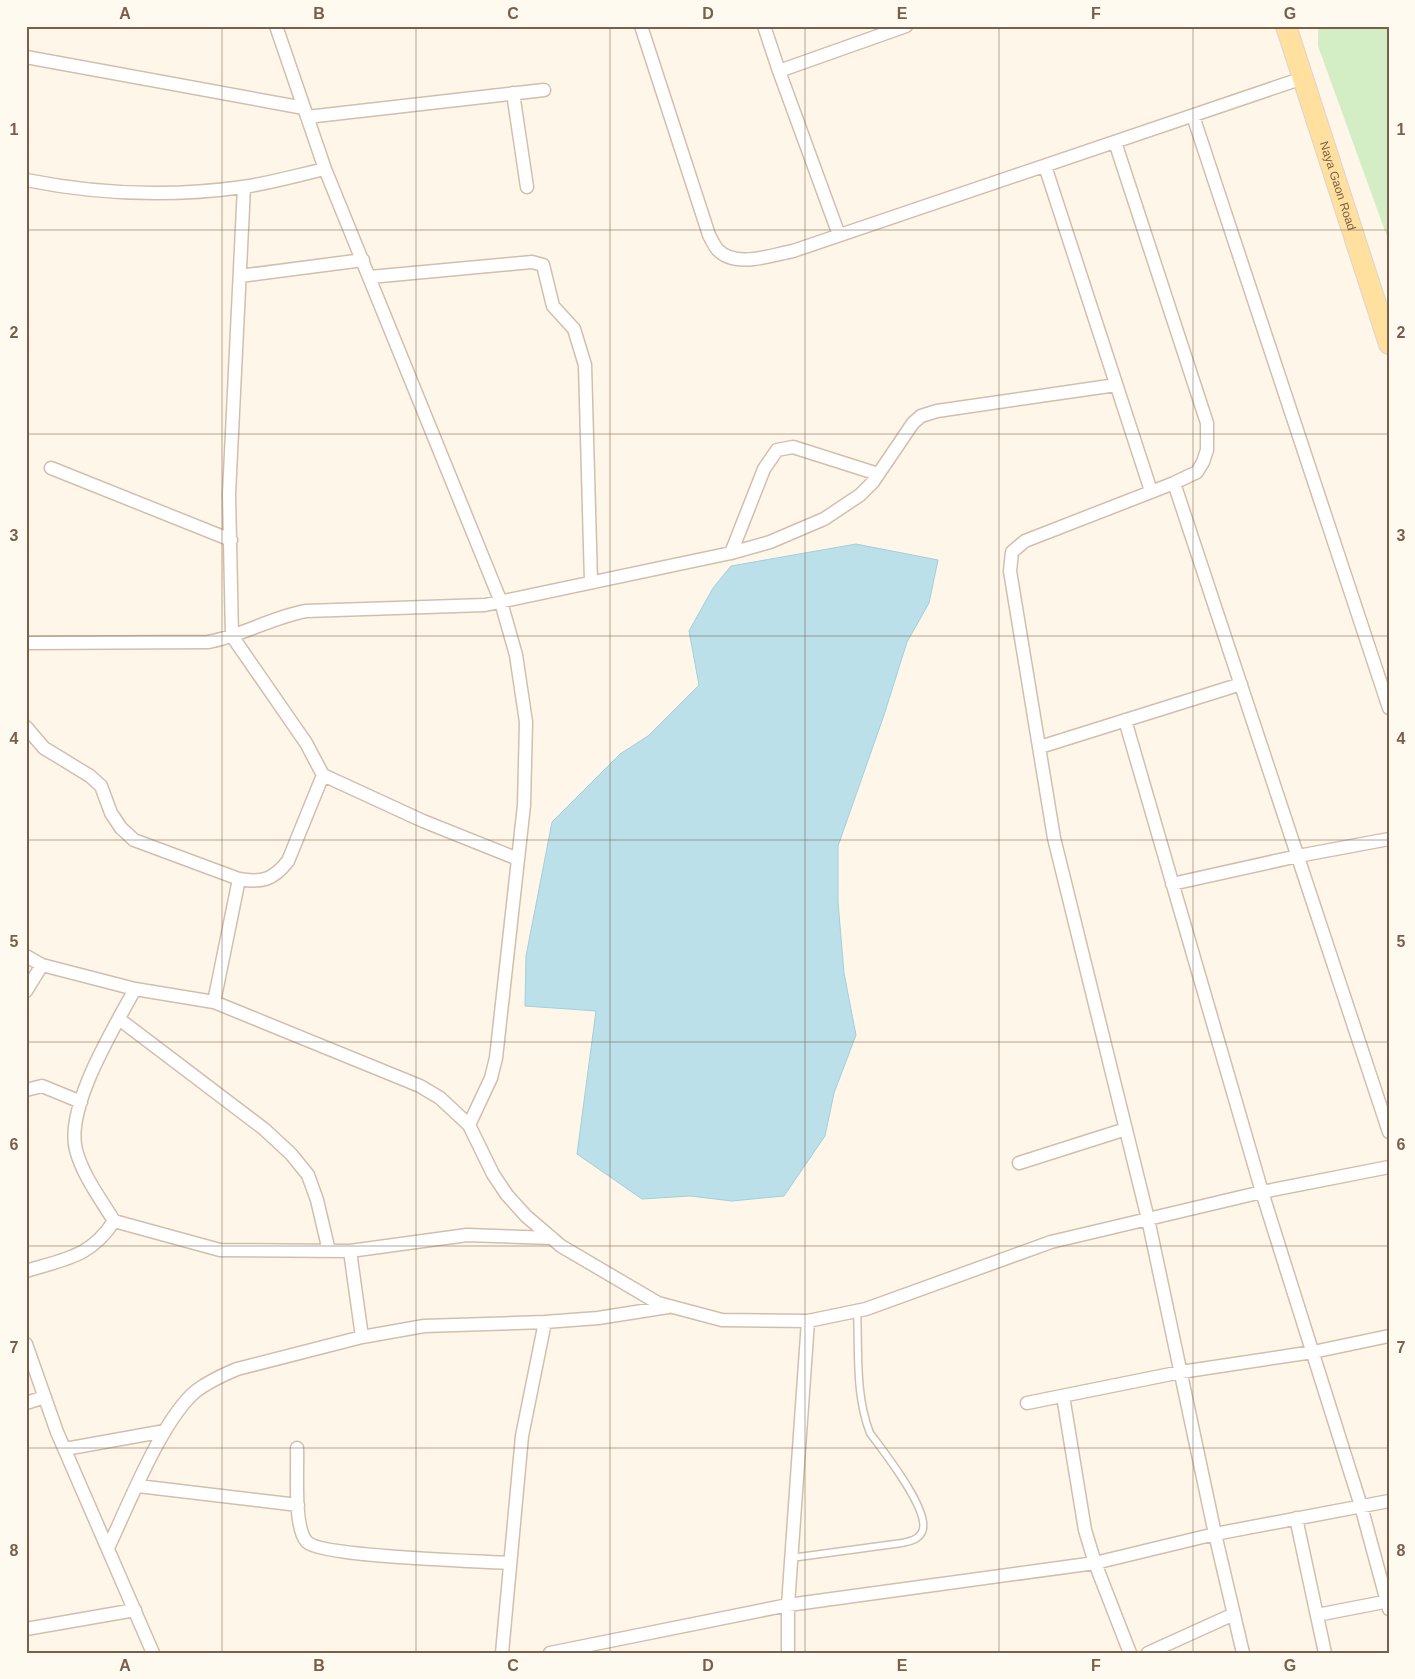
<svg xmlns="http://www.w3.org/2000/svg" width="1415" height="1679" viewBox="0 0 1415 1679" font-family="Helvetica,sans-serif">
<style>
.green{fill:#d3edc5}
.water{fill:#bbe0e9;stroke:#a1cfdc}
.lines{fill:none;stroke-linecap:round;stroke-linejoin:round}
.lane-casing{stroke:#d1bfad;stroke-width:9}
.street-casing{stroke:#d1bfad;stroke-width:15}
.primary-casing{stroke:#dcd5d0;stroke-width:22}
.lane{stroke:#fff;stroke-width:6}
.street{stroke:#fff;stroke-width:12}
.primary{stroke:#ffe09e;stroke-width:20}
.grid{fill:none;stroke:#7a5e4a;stroke-width:1;stroke-opacity:0.55}
.labels{text-anchor:middle;dominant-baseline:central;stroke-width:5;stroke-linejoin:round;paint-order:stroke}
.street-label{font-size:12px;fill:#7a5e4a;stroke:#fffaf0}
.neatline{fill:none;stroke:#7a5e4a;stroke-width:2}
.grid-label{font-size:16px;text-anchor:middle;font-weight:bold;fill:#7a5e4a}
</style>
<rect width="100%" height="100%" fill="#fef7e9"/>
<path class="green" d="M1318,26l71,1v215l-71,-196z"/>
<path class="water" d="M856,544l82,16 -9,43 -22,39 -23,73 -46,131v56l6,71 12,62 -22,58 -9,43 -41,60 -52,5 -42,-5 -48,3 -65,-45 19,-143 -71,-5 1,-50 26,-134 68,-68 28,-18 51,-51 -10,-54 24,-43 18,-22z"/>
<g class="lines">
<defs>
<path id="lane" d="M791,1558l111,-15c8,-2 16,-3 20,-11 10,-20 -39,-81 -52,-99 -15,-38 -11,-82 -13,-122"/>
<path id="street" d="M276,26l49,143 176,433 15,53 10,67 -2,83 -28,253 -5,20 -22,47
M641,26l68,209c2,4 5,10 8,14 18,20 54,6 76,2l510,-173
M764,26l15,45 127,-45
M26,57l278,51
M779,71l60,164
M513,93l14,94
M1193,116l196,592
M307,117l237,-27
M1115,142l92,281v27l-4,12 -6,10 -23,11 -149,58 -13,11 -2,19 44,267 94,381 67,315 28,119
M1045,166l106,325
M26,180c70,14 146,17 217,7 28,-4 55,-12 82,-18
M240,276l123,-16
M370,277l162,-15 11,3 10,41 21,23 11,36 6,217
M51,468l180,72
M1174,483l215,649
M731,553l33,-84 13,-19 16,-3 85,27
M26,643l182,-1c34,-6 64,-25 98,-31l179,-6 246,-52 39,-11 54,-23 36,-24 13,-13 40,-59 8,-7 16,-5 179,-26
M1125,720l137,472 99,314 28,103
M26,727l18,21 46,28 11,10 10,27 10,15 13,12 105,39c23,4 34,1 49,-18l35,-86 -17,-32 -74,-107 -3,-142 15,-307
M1040,747l201,-63
M323,775l100,46 95,38
M1172,884l126,-28 91,-17
M26,956l16,9 93,24 79,13 206,84 20,12 29,27 24,49 14,21 19,21 35,30 97,57 64,17 86,1 58,-12 185,-67 211,-50 127,-25
M26,991l16,-26
M214,1002l25,-123
M119,1019l145,110 27,25 17,21 9,25 12,51
M26,1090l16,-4 39,16
M1019,1163l107,-34
M114,1221l106,29 130,1 117,-16 85,3
M350,1251l12,86
M26,1271c39,-12 65,-14 88,-50 -14,-23 -31,-45 -38,-71 -11,-43 38,-122 59,-161
M26,1344l31,88 96,221
M1063,1396l22,134 10,33 35,90
M26,1403l19,-6
M1027,1403l154,-31 132,-20 76,-16
M297,1448c1,20 -4,80 10,94 15,15 172,19 203,21
M65,1449l100,-18
M138,1486l160,19
M1296,1518l29,135
M108,1548c20,-42 54,-129 88,-157 13,-10 27,-16 41,-22l125,-32 62,-11 121,-4 53,-4 70,-11
M1317,1615l72,-14
M26,1629l109,-19
M502,1653l20,-217 23,-114
M550,1653l238,-48 307,-42 120,-29 174,-33
M788,1653v-48l20,-284
M1148,1653l86,-39"/>
<g id="primary">
<path id="s1" d="M1286,26l103,318"/>
</g>
</defs>
<use href="#lane" class="lane-casing"/>
<use href="#street" class="street-casing"/>
<use href="#primary" class="primary-casing"/>
<use href="#lane" class="lane"/>
<use href="#street" class="street"/>
<use href="#primary" class="primary"/>
</g>
<path class="grid" d="M222,26v1627M416,26v1627M610,26v1627M805,26v1627M999,26v1627M1193,26v1627M26,230h1363M26,434h1363M26,636h1363M26,840h1363M26,1042h1363M26,1246h1363M26,1448h1363"/>
<g class="labels">
<g class="street-label">
<text stroke="none"><textPath href="#s1" startOffset="168">Naya Gaon Road</textPath></text>
</g>
</g>
<rect width="1415" height="1679" fill="none" stroke="#fffaf0" stroke-width="55"/>
<rect x="28" y="28" width="1360" height="1624" class="neatline"/>
<g class="grid-label">
<text x="125" y="19">A</text>
<text x="319" y="19">B</text>
<text x="513" y="19">C</text>
<text x="708" y="19">D</text>
<text x="902" y="19">E</text>
<text x="1096" y="19">F</text>
<text x="1290" y="19">G</text>
<text x="14" y="135">1</text>
<text x="1401" y="135">1</text>
<text x="14" y="338">2</text>
<text x="1401" y="338">2</text>
<text x="14" y="541">3</text>
<text x="1401" y="541">3</text>
<text x="14" y="744">4</text>
<text x="1401" y="744">4</text>
<text x="14" y="947">5</text>
<text x="1401" y="947">5</text>
<text x="14" y="1150">6</text>
<text x="1401" y="1150">6</text>
<text x="14" y="1353">7</text>
<text x="1401" y="1353">7</text>
<text x="14" y="1556">8</text>
<text x="1401" y="1556">8</text>
<text x="125" y="1671">A</text>
<text x="319" y="1671">B</text>
<text x="513" y="1671">C</text>
<text x="708" y="1671">D</text>
<text x="902" y="1671">E</text>
<text x="1096" y="1671">F</text>
<text x="1290" y="1671">G</text>
</g>
</svg>
